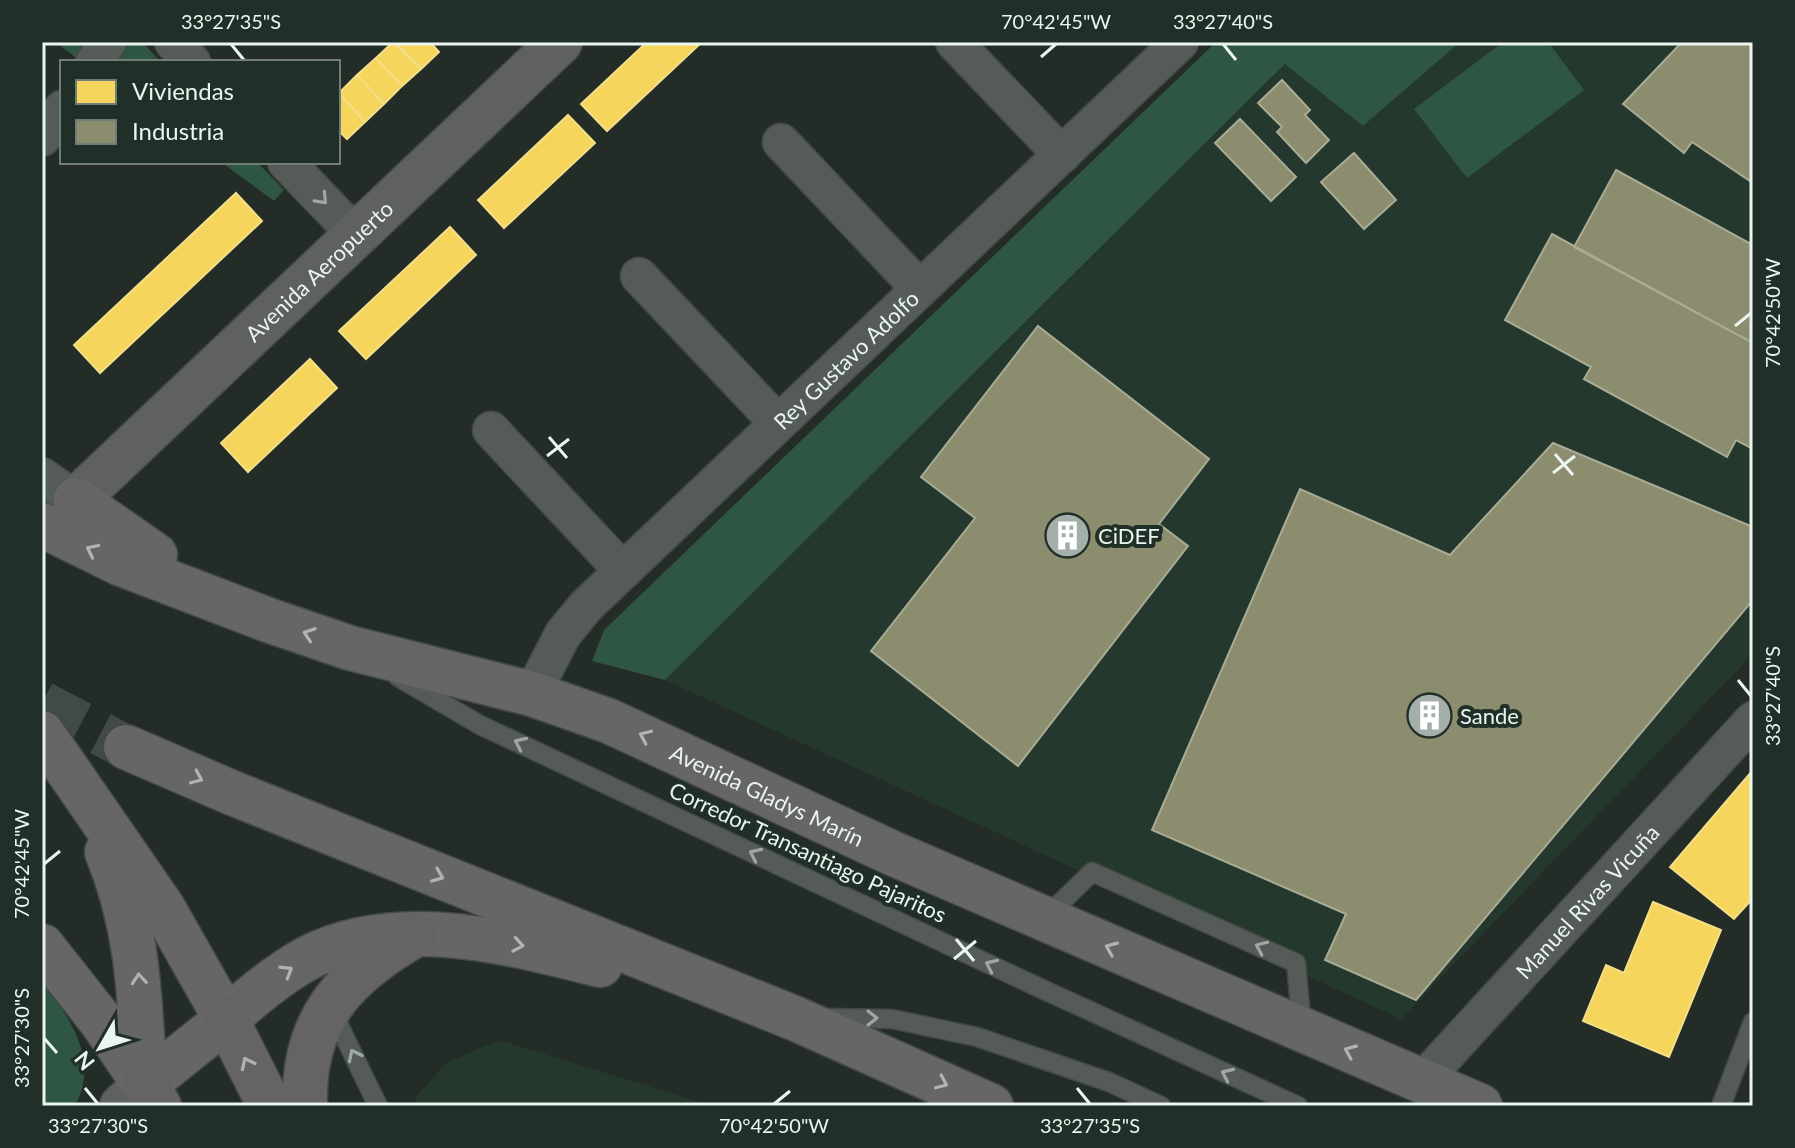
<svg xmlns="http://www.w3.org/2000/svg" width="1795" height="1148" viewBox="0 0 1795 1148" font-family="Lato,sans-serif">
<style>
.built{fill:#24382e}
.green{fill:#2f5543}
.homes{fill:#f6d55c;stroke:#f3df88;stroke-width:2}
.industry{fill:#8c8c6e;stroke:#a8ac95;stroke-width:2}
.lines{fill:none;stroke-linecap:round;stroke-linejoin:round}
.primary-tunnel{stroke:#424a45;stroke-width:44;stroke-dasharray:44 22;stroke-linecap:butt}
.lane-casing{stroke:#424945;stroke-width:21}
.street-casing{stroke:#424945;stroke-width:39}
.secondary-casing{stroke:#424945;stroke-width:47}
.primary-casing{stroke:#424945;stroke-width:47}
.highway-casing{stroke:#424945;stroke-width:47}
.lane{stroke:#555c58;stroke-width:18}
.street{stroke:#555c58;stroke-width:36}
.secondary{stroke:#5e615e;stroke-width:44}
.primary{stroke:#656665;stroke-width:44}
.highway{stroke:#656363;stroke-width:44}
.oneway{stroke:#a0a8a4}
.oneway2{stroke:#afb5b1}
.oneway3{stroke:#afb3b0}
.ticks{fill:none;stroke:#ebf5ef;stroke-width:3}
.labels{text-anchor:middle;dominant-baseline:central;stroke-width:8;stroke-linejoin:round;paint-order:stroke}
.street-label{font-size:22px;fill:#ebf5ef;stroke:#202f27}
.poi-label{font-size:22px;fill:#ebf5ef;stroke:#202f27;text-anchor:start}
.neatline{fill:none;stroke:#ebf5ef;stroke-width:3}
.ticks-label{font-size:20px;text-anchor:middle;fill:#ebf5ef}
</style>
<rect width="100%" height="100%" fill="#242c27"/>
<path class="built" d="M1460,42h293v612l-352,365 -736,-339 621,-616 77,62z
M499,1040l214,66h-299l2,-10 32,-34z"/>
<path class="green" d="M55,42h87l19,20h-79z
M1216,42h244l-97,84 -78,-62 -620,616 -73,-19 12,-31z
M1503,42h45l36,48 -117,88 -53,-69z
M221,162h36l27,28 -10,11z
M42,982c28,36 58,77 33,124h-33z"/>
<path class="homes" d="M393,42l28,27 -19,17 -26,-28z
M395,42h35l9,10 -18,17z
M647,42h55l-95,89 -26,-27z
M376,58l26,28 -18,18 -27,-29z
M357,75l27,29 -19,18 -26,-29z
M339,93l26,29 -18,17 -9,-9z
M568,115l27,28 -91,85 -26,-28z
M236,193l26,28 -162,152 -26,-28z
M450,227l26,28 -110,104 -27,-28z
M310,359l27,29 -89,84 -27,-29z
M1753,770v128l-19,21 -64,-52z
M1653,902l68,28 -52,127 -86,-36 23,-56 18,8z"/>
<path class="industry" d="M1682,42h71v141l-61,-41 -8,11 -61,-49z
M1282,80l28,30 -5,5 24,25 -23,23 -29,-31 5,-5 -24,-24z
M1240,119l56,58 -25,24 -56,-58z
M1354,153l42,47 -32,29 -43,-47z
M1616,170l137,75v98l-179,-96z
M1552,234l201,109v106l-17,-9 -9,17 -143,-78 7,-12 -86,-47z
M1038,326l171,133 -50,65 29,22 -170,220 -147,-115 104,-133 -54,-41z
M1553,443l200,84v73l-337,400 -91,-40 21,-46 -194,-84 148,-341 150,66z"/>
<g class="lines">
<path class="primary-tunnel" d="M42,703l84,44"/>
<defs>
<path id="lane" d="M398,677l82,48 562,264 256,117
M1044,919l48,-47 204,91 6,65
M332,1011l46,95
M824,1018l68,1 85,18 132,45 52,24
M1721,1106l32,-84"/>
<g id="street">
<path d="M173,42l19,20"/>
<path d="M954,42l108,113"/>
<path d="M94,62l14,-20"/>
<path d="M42,138l20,-29"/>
<path d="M781,142l139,147"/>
<path d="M286,162l71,74"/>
<path d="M639,276l139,147"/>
<path d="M491,430l132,141"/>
<path d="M42,476l34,24"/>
<path id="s1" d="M532,694l31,-60 23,-28 594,-564"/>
<path id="s2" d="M1422,1081l331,-361"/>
</g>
<g id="secondary">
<path id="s3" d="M76,500l484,-458"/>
<path d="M122,1106l23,-21"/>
</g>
<g id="primary">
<path d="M76,500l79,55"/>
<path id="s4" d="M42,525l77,38 149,57 82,28 182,46 77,27 283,132 588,253"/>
<path d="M42,733l121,175 63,111"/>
<path d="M126,747l104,45 564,226 197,88"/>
<path d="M107,852c32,77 33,151 38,233"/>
<path d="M42,946l60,76 43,63"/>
<path d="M145,1085c26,-22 54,-43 80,-65 27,-23 52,-45 83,-62 89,-46 201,-16 292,7"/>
</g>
<path id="highway" d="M226,1019l44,87
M145,1085l14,21
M305,1106c-3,-85 38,-129 108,-170"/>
</defs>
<use href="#lane" class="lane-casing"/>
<use href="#street" class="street-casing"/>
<use href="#secondary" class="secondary-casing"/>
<use href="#primary" class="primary-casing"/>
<use href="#highway" class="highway-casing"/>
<use href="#lane" class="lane"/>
<use href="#street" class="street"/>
<use href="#secondary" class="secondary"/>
<use href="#primary" class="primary"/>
<use href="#highway" class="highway"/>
</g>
<defs><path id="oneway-chevron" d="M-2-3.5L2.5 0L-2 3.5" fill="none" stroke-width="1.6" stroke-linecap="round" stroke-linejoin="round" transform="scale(2)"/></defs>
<g class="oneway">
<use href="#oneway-chevron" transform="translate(322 199) rotate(47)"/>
<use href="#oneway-chevron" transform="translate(520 743) rotate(-155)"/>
<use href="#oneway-chevron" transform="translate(755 854) rotate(-155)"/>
<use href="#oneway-chevron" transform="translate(1261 947) rotate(-156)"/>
<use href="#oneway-chevron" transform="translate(991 965) rotate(-155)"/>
<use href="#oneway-chevron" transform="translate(872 1018)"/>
<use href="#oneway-chevron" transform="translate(354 1055) rotate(-116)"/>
<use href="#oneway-chevron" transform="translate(1227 1074) rotate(-155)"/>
</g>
<g class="oneway2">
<use href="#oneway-chevron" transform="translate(92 550) rotate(-154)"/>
<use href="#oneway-chevron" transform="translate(309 634) rotate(-161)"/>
<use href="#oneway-chevron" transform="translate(645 736) rotate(-156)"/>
<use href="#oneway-chevron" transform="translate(197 778) rotate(24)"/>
<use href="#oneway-chevron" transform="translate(438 876) rotate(22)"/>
<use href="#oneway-chevron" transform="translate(518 945) rotate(10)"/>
<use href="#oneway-chevron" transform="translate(1111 948) rotate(-157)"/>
<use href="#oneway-chevron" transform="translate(287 971) rotate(-32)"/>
<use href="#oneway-chevron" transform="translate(139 979) rotate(-95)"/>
<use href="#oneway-chevron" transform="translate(1350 1051) rotate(-157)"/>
<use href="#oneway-chevron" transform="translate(942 1083) rotate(24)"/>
</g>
<use class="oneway3" href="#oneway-chevron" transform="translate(247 1063) rotate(-116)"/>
<path class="ticks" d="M231,44l13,16M1223,44l13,16M1041,57l15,-13M1735,326l16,-13M549,437l18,21M1555,454l18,21M547,456l22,-17M1553,473l22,-17M1738,680l13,16M44,864l16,-13M956,939l18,22M954,959l22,-18M44,1038l13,15M85,1088l13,16M1077,1088l13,16M774,1104l16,-13"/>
<defs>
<symbol id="building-disc" viewBox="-11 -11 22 22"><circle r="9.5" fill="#a5afa9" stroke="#202f27"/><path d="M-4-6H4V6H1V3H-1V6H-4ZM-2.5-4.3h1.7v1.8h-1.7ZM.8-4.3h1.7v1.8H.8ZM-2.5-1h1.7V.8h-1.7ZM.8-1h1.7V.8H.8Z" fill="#fff"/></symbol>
</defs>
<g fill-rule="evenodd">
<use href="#building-disc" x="1042" y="510" width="51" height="51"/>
<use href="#building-disc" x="1404" y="690" width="51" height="51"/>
</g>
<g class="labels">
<g class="street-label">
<text stroke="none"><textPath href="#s3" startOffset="334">Avenida Aeropuerto</textPath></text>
<text stroke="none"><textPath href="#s1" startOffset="462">Rey Gustavo Adolfo</textPath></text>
<text stroke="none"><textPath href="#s4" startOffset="776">Avenida Gladys Marín</textPath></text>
<text transform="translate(808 852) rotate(25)">Corredor Transantiago Pajaritos</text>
<text stroke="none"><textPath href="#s2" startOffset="244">Manuel Rivas Vicuña</textPath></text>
</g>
<g class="poi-label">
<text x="1098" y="535">CiDEF</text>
<text x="1460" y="715">Sande</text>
</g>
</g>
<rect width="1795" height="1148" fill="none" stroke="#202f27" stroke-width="88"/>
<rect x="60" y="60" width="280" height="104" fill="#202f27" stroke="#717e77" stroke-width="2"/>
<rect x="76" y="80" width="40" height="24" fill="#f6d55c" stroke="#717e77" stroke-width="2"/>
<text x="132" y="100" font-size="24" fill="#ebf5ef">Viviendas</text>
<rect x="76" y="120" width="40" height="24" fill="#8c8c6e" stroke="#717e77" stroke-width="2"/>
<text x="132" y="140" font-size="24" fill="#ebf5ef">Industria</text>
<g transform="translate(100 1048) rotate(231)" stroke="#202f27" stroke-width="6" paint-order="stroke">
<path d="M0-6L14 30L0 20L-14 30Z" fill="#ebf5ef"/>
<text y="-12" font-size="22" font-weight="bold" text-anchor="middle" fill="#ebf5ef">N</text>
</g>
<rect x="44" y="44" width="1707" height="1060" class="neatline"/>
<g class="ticks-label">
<text x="231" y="29">33°27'35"S</text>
<text x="1056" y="29">70°42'45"W</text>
<text x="1223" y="29">33°27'40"S</text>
<text transform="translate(1773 313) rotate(-90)" y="7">70°42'50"W</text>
<text transform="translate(1773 696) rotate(-90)" y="7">33°27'40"S</text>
<text transform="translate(22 864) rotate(-90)" y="7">70°42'45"W</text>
<text transform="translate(22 1038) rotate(-90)" y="7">33°27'30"S</text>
<text x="98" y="1133">33°27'30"S</text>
<text x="774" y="1133">70°42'50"W</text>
<text x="1090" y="1133">33°27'35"S</text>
</g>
</svg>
